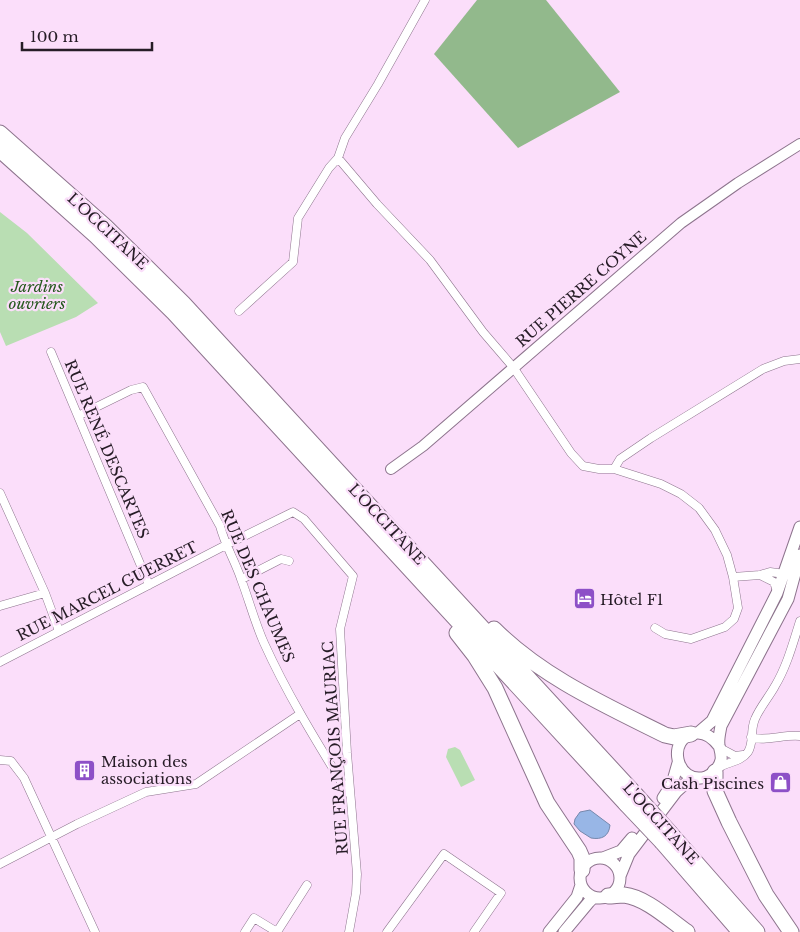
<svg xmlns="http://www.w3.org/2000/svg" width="800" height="932" viewBox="0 0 800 932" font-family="'Libre Baskerville',serif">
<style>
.green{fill:#b9deb3}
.forest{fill:#92b98c}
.water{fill:#98b6e6;stroke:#7688ac}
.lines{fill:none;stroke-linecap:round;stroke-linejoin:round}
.minor-casing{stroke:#8d748d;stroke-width:9}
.tertiary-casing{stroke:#8d748d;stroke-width:12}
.secondary-casing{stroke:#8d748d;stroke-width:13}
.motorway-casing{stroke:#8d748d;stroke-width:17}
.minor{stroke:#fff;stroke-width:8}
.tertiary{stroke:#fff;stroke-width:10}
.secondary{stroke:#fff;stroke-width:11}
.motorway{stroke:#fff;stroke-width:15}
.motorway-bridge-casing{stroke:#8d748d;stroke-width:17;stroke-linecap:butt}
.motorway-bridge{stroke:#fff;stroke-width:15}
.labels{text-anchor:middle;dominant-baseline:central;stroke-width:4.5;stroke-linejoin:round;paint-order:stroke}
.street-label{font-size:15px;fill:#261c26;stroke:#fbdefa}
.park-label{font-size:15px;font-style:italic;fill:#25581d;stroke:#fbdefa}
.poi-label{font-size:15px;fill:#261c26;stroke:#fbdefa;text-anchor:start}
</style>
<rect width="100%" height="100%" fill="#fbdefa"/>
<path class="green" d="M0,212l27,21 71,70 -22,14 -70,29 -6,-14z
M455,747l5,3 15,30 -14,7 -15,-30 2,-8z"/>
<path class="forest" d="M477,0h69l74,92 -102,56 -84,-94z"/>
<path class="water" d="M590,810l20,15c-1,11 -8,15 -19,13l-11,-7 -6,-7 1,-5 5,-7z"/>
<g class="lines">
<defs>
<path id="minor" d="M338,158l39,46 53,56 53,72 30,35 58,86 12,13 16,3h15l47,15 20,10 18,14 16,22 12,25 6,22 5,31 -4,11 -9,8 -34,12 -26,-5 -10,-6
M239,311l54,-49 5,-44 31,-50 9,-10 7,-20 33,-54 47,-84
M51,352l98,233
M78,416l53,-26 12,-3 77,139c5,19 15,35 21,53 8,21 14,44 23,64 24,53 54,101 84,150
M614,469l6,-10 31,-21 112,-69 21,-8 16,-2
M0,493l45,100 14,38
M760,575l14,7 3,9
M733,577l27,-2 10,-3 15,2
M242,579l39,-20 8,2
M0,606l45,-13
M0,662l226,-117 67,-33 11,7 49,57 -13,53 7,124 10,121 -1,19 -7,39
M751,737c13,5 34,-3 49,-1
M720,748l15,8 8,-1
M0,760l11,1 13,17 71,154
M718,768c9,-6 23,-6 30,-16 6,-9 2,-22 7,-33 5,-12 14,-22 20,-33 12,-20 18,-43 25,-65
M0,864l77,-40 69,-32 50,-8 104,-70
M245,932l9,-14 23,14
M277,932l30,-47
M387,932l57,-78 57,39 -27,39"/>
<path id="tertiary" d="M391,469l32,-23 258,-223 57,-40 62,-39"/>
<path id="secondary" d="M698,733l14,-12 65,-128 23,-66
M719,746c-6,-8 -13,-14 -23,-13 -31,4 -20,53 10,44 7,-3 13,-9 15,-17 1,-5 -1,-10 -2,-15 -1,-6 1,-13 2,-19l67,-127 12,-44
M663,798l9,-14 6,-21
M603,858l18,-7 11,-13
M580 878a20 20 0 1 1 40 0a20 20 0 1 1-40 0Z
M620,876l9,-22 47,-62 11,-10 12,-4
M549,932l28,-35 4,-12
M564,932l25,-30 4,-4h5"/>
<path id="motorway" d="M0,133l105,93 78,77 453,492
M0,150l96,86 78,77 452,491
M494,629c48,48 111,76 171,106l9,2 17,-3
M457,633l18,23 20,32 52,115 32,48 3,7v12
M715,772v19l14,31 37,73 25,37
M671,834l86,98
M662,842l78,90
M608,896c5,0 11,-1 16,-1 21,2 46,25 63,37"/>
</defs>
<use href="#minor" class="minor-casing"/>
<use href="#tertiary" class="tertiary-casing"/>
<use href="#secondary" class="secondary-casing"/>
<use href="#motorway" class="motorway-casing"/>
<use href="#minor" class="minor"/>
<use href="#tertiary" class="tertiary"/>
<use href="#secondary" class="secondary"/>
<use href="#motorway" class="motorway"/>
<defs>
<path id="motorway-bridge" d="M636,795l35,39
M626,804l36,38"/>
</defs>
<use href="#motorway-bridge" class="motorway-bridge-casing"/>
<use href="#motorway-bridge" class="motorway-bridge"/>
</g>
<defs>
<symbol id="hotel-square" viewBox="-11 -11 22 22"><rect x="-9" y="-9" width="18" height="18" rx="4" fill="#8d50c7" stroke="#fbdefa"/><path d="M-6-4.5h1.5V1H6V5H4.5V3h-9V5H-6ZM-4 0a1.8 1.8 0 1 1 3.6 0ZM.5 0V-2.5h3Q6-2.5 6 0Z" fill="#fff"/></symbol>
<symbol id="building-square" viewBox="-11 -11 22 22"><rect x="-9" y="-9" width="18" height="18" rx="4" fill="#8d50c7" stroke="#fbdefa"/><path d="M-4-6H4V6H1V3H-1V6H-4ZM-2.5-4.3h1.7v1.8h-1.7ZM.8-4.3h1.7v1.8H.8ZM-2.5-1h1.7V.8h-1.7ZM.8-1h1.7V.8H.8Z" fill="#fff"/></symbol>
<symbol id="shop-square" viewBox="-11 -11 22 22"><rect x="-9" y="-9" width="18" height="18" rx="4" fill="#8d50c7" stroke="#fbdefa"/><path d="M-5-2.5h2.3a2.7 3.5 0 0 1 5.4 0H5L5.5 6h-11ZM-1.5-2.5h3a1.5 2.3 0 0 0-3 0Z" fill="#fff"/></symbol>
</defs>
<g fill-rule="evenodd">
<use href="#hotel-square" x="572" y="586" width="25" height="25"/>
<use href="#building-square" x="72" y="758" width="25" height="25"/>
<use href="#shop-square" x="768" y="770" width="25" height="25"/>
</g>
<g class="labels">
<g class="street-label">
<text transform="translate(108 231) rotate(43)">L'OCCITANE</text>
<text transform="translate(581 289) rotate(-41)">RUE PIERRE COYNE</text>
<text transform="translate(107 449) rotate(67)">RUE RENÉ DESCARTES</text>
<text transform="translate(387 524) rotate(47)">L'OCCITANE</text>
<text transform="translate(258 586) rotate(67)">RUE DES CHAUMES</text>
<text transform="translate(107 591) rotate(-27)">RUE MARCEL GUERRET</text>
<text transform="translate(335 748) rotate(-94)">RUE FRANÇOIS MAURIAC</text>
<text transform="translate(661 823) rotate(48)">L'OCCITANE</text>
</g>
<g class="park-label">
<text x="37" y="286">Jardins<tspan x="37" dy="17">ouvriers</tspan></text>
</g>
<g class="poi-label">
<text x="600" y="599">Hôtel F1</text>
<text x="101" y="761">Maison des<tspan x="101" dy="17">associations</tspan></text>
<text x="764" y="783" text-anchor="end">Cash Piscines</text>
</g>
</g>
<path d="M22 42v8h130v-8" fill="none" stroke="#261c26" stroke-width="2.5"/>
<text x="30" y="42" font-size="15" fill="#261c26" stroke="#fbdefa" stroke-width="4" paint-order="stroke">100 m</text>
</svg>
